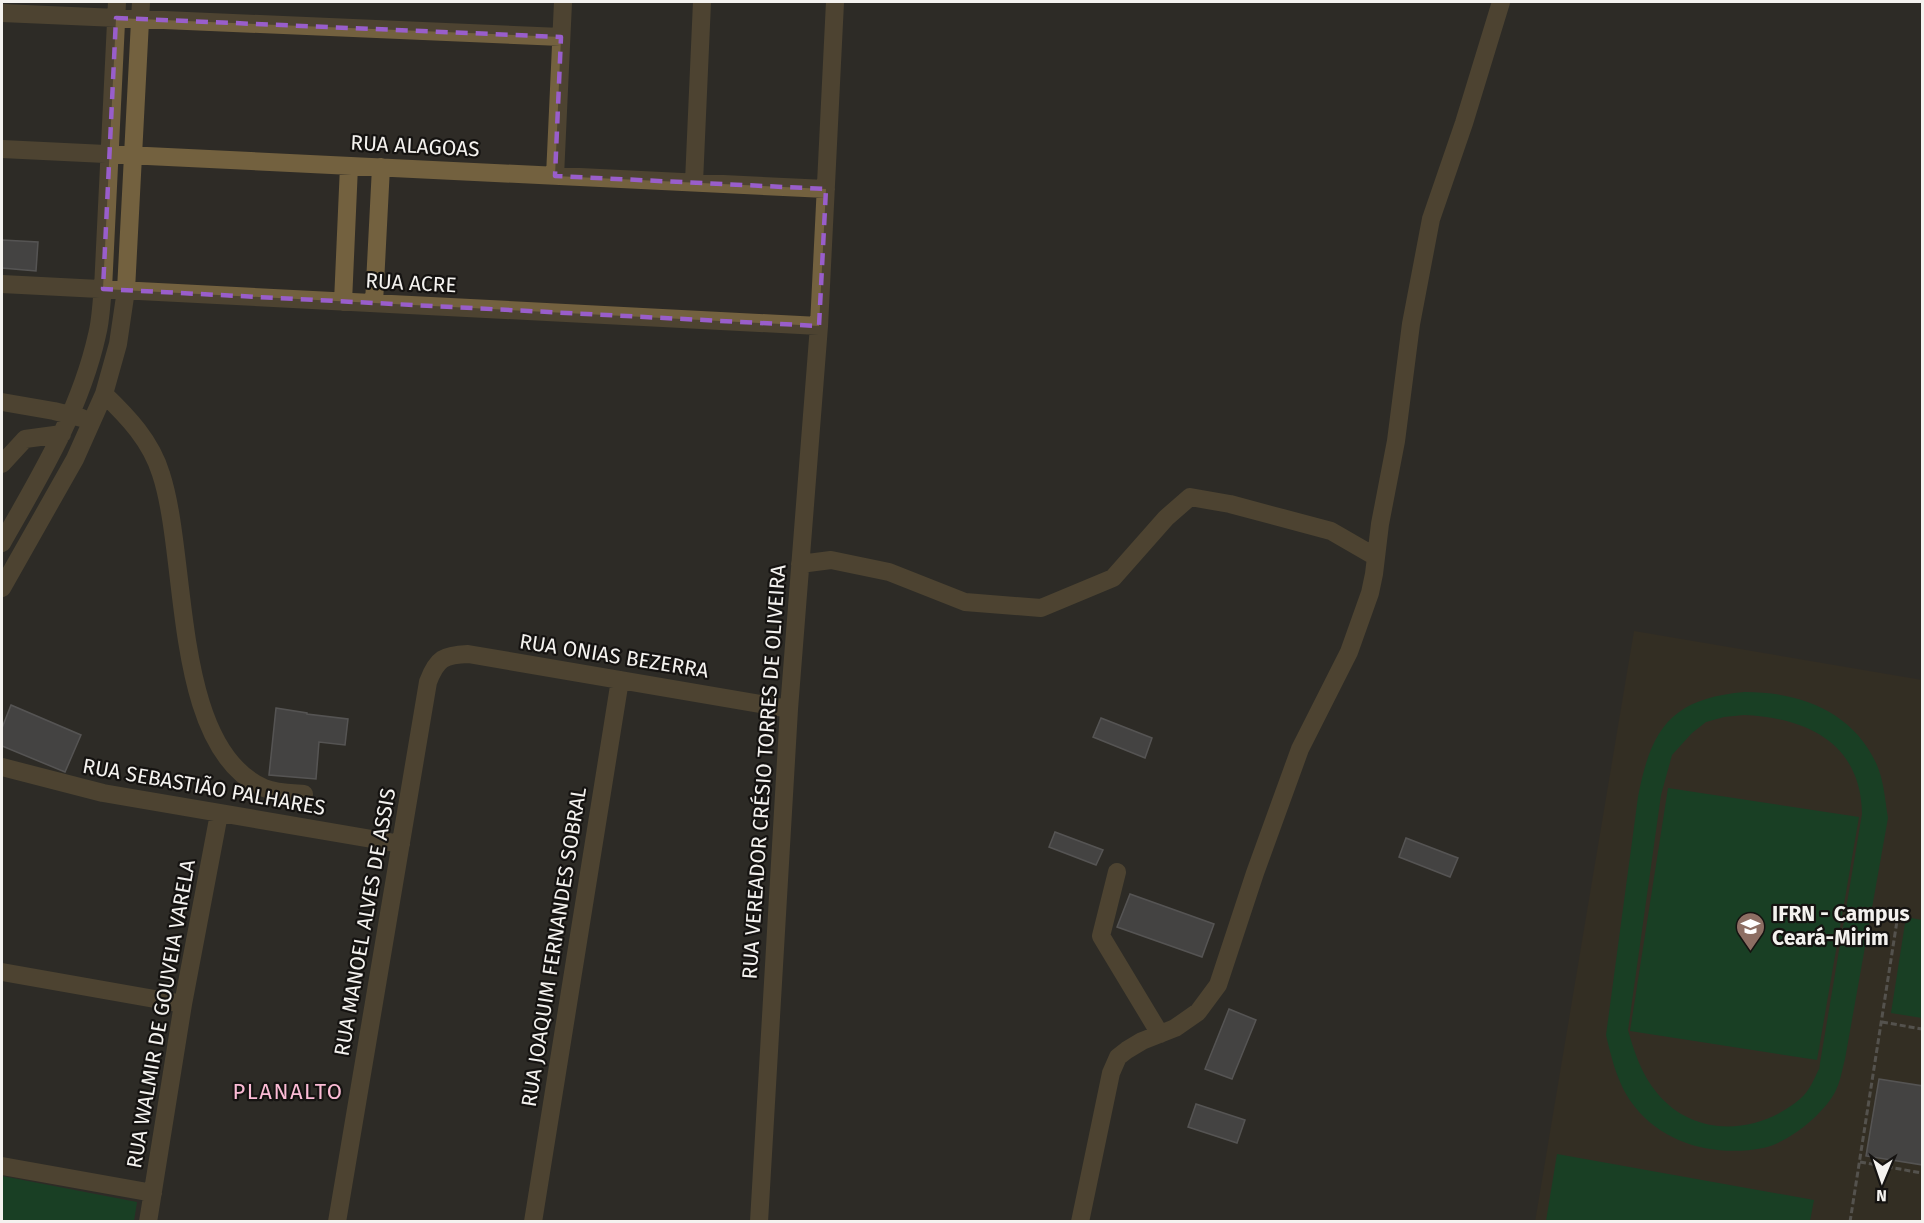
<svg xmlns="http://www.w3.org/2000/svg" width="1924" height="1223" viewBox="0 0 1924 1223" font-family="'Fira Sans',sans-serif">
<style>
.education{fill:#3a3121}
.green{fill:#015723;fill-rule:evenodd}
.building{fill:#605f65;stroke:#86868b;stroke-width:1.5}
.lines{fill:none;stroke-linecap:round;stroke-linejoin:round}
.path{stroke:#84817d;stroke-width:3;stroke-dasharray:6 3;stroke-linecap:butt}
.minor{stroke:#73613f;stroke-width:18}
.marked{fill:none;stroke:#995ecb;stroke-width:4.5;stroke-dasharray:12 8;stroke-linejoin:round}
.labels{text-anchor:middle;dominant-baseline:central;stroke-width:4.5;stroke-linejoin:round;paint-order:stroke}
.street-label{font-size:21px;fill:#f4f2ef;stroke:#151311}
.poi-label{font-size:21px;font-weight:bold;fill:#f4f2ef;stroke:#151311;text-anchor:start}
.neighbourhood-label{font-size:22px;letter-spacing:1.5px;fill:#fbbbd5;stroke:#151311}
</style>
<rect width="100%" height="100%" fill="#2e2b26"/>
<path class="education" d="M1634,631l288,49v541l-387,1z"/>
<path class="green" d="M1745,692c54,0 107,19 131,71 8,17 9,37 12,55l-43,241c-3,11 -5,25 -11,35 -12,21 -46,49 -71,54 -46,9 -98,-3 -128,-41 -17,-21 -23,-47 -29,-72l32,-238c13,-69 34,-99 107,-105zM1744,715c63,3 117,28 118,99l-43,255c-5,10 -10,23 -19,30 -43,36 -106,39 -143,-6 -15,-18 -23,-41 -29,-63l33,-235 11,-40 20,-22 14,-11 18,-5z
M1668,788l191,29 -42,243 -187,-29z
M1906,917l16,3v98l-31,-5z
M1557,1154l257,46 -4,21h-264z
M2,1176l135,26 -3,19h-132z"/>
<path class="building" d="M2,240l36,2 -2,29 -34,-3z
M11,705l70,30 -16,37 -63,-26v-18z
M276,708l31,5v1l41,5 -3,26 -26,-3 -3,37 -47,-4z
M1101,718l51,20 -7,20 -52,-21z
M1055,832l48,18 -7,15 -47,-18z
M1406,838l52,20 -8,19 -51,-20z
M1130,894l84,30 -12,33 -85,-30z
M1229,1009l27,11 -24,59 -27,-10z
M1879,1079l44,7v79l-57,-9z
M1196,1104l49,16 -8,23 -49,-16z"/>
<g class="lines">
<path class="path" d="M1882,1022l40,7
M1860,1162l62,11
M1850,1222l47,-301"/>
<path class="minor" d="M2,13l559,24
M2,149l824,40
M555,176l8,-174
M694,182l8,-180
M2,284l817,42
M343,302l6,-136
M374,303l7,-136
M104,394c24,23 47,47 57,80 28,85 10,273 103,314 12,5 27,5 40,6
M2,402l52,9 28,7
M2,464l23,-25 37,-5
M2,543c38,-67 78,-132 95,-208 4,-15 4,-31 6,-46l14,-287
M800,564l31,-4 58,12 76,30 76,6 72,-30 53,-60 24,-21 40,7 101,27 45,26
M2,588l73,-129 29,-65 14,-50 8,-54 15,-288
M2,767l101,26 298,51
M1117,872l-16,64 59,98
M2,972l181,32
M2,1166l151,27
M148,1222l35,-218 36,-190
M337,1222l91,-540c9,-24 16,-27 40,-28l321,55
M533,1222l87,-542
M759,1222l30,-513 30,-383 16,-324
M1080,1222l31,-149 7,-16 9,-7 15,-9 33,-13 23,-16 20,-27 37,-112 45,-124 49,-97 21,-59 4,-19 6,-50 16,-83 15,-117 20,-105 33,-96 37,-121"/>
</g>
<path d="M0 0H1924V1223H0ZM116,18l445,19 -6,139 271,13 -7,137 -716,-37z" fill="#2e2b26" fill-opacity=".55" fill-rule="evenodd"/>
<path class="marked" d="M116,18l445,19 -6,139 271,13 -7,137 -716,-37z"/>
<defs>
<symbol id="university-pin" viewBox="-11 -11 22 30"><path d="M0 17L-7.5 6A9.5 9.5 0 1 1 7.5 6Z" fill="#8d6e63" stroke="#151311"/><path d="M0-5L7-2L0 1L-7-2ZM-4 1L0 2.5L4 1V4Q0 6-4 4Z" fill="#fff"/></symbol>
</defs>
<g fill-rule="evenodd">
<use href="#university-pin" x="1734" y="910" width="33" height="45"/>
</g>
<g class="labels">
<g class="street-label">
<text transform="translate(415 146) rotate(3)">RUA ALAGOAS</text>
<text transform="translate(411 283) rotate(3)">RUA ACRE</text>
<text transform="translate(614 656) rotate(9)">RUA ONIAS BEZERRA</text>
<text transform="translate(764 772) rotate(-86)">RUA VEREADOR CRÉSIO TORRES DE OLIVEIRA</text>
<text transform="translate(204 787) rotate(10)">RUA SEBASTIÃO PALHARES</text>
<text transform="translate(365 922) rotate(-80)">RUA MANOEL ALVES DE ASSIS</text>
<text transform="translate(554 947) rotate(-81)">RUA JOAQUIM FERNANDES SOBRAL</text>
<text transform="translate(161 1014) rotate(-80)">RUA WALMIR DE GOUVEIA VARELA</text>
</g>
<g class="poi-label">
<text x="1772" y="914">IFRN - Campus<tspan x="1772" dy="24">Ceará-Mirim</tspan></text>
</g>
<g class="neighbourhood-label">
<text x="288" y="1091">PLANALTO</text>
</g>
</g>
<rect width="1924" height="1223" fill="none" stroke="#f4f2ef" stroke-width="6"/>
<g transform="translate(1882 1181) rotate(182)" stroke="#151311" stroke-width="4.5" paint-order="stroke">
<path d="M0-4.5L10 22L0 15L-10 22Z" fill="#f4f2ef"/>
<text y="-9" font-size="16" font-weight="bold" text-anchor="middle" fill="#f4f2ef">N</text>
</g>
</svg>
